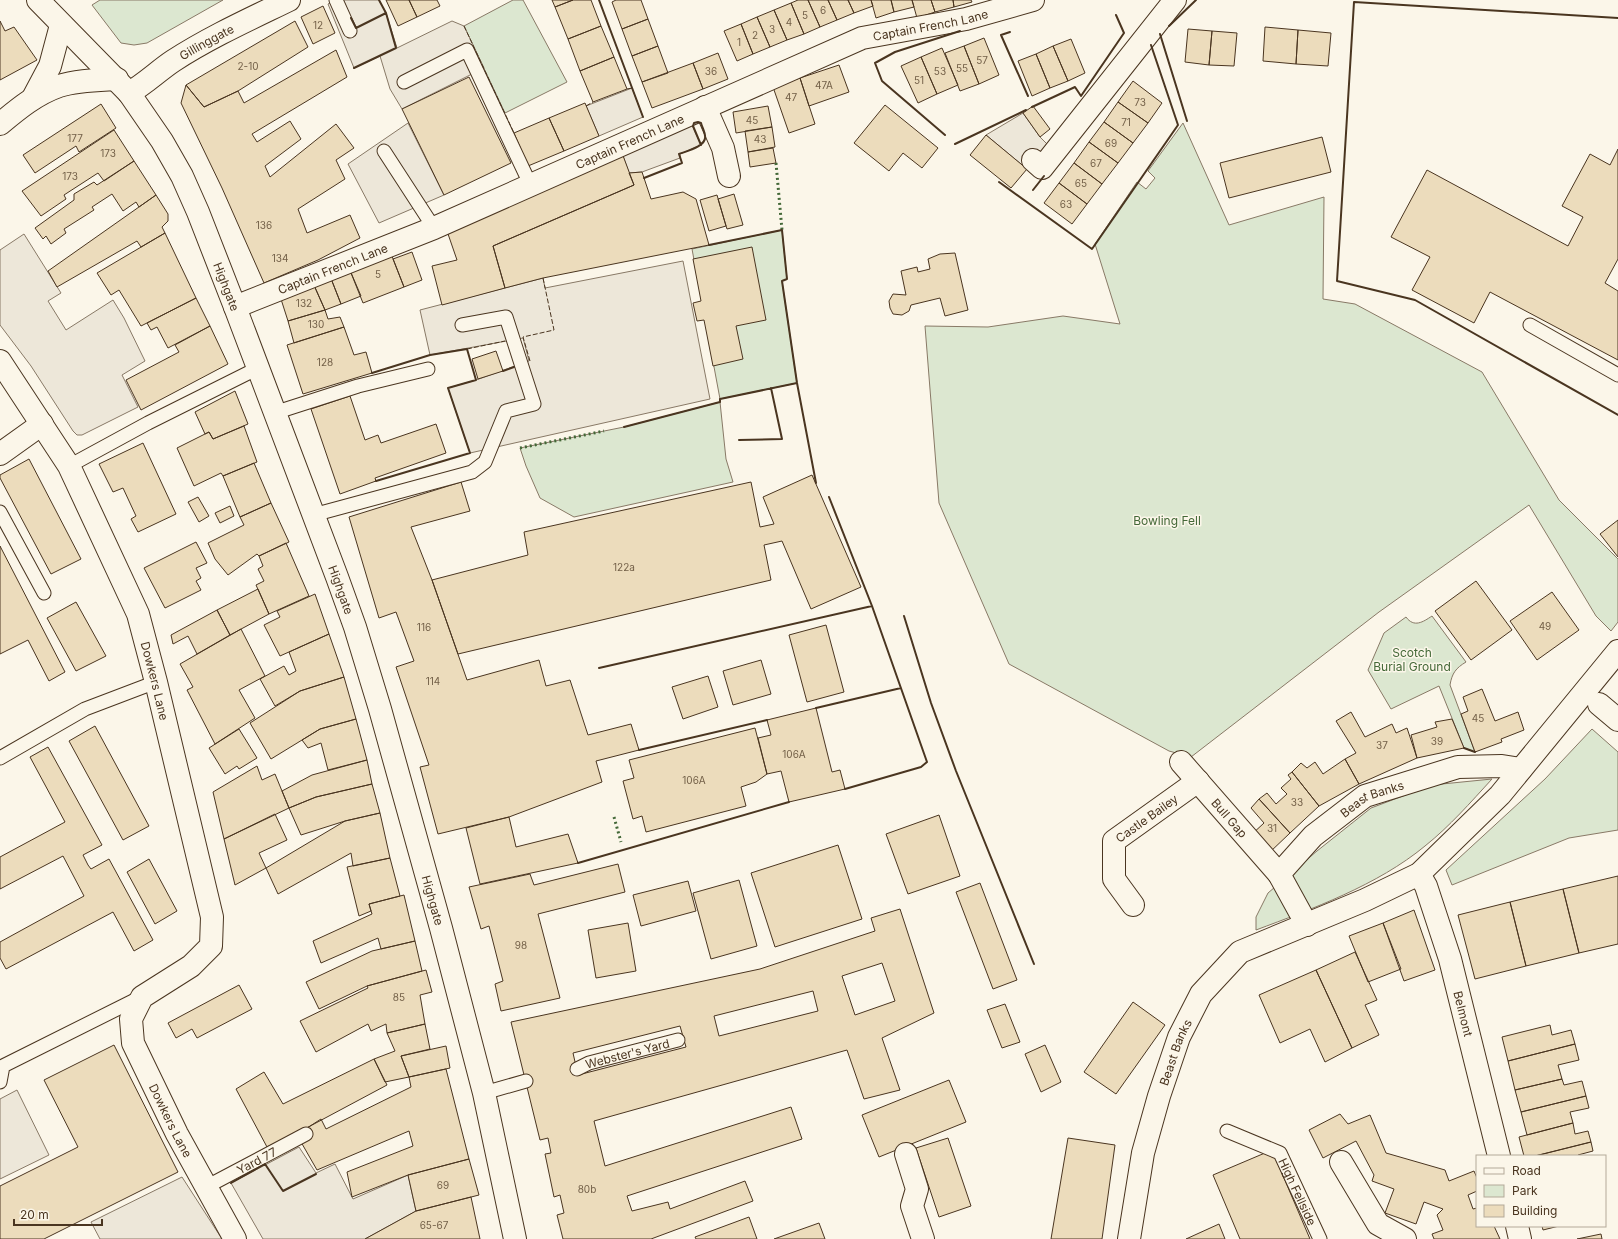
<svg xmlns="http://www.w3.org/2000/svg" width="1618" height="1239" viewBox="0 0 1618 1239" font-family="Inter,sans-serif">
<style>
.green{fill:#dce7d0;stroke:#887966}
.parking{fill:#ede7d9;stroke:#887966}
.building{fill:#ecdcbc;stroke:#4a3520;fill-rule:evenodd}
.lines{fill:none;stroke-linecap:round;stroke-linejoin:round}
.lane-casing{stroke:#4a3520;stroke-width:15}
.street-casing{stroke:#4a3520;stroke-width:24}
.secondary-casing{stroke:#4a3520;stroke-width:24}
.highway-casing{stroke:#4a3520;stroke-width:24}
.lane{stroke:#fbf6e9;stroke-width:13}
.street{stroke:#fbf6e9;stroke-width:22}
.secondary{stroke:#fbf6e9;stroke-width:22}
.highway{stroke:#fbf6e9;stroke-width:22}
.hedge{stroke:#436837;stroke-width:3;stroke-dasharray:2 3;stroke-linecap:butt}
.fence{stroke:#4a3520;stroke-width:1;stroke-dasharray:5 2;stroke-linecap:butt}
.wall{stroke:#4a3520;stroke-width:2}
.labels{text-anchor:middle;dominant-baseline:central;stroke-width:3;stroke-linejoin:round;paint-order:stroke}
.number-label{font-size:10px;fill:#725f47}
.street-label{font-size:12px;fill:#4a3520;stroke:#fbf6e9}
.park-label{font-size:12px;fill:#436837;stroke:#fbf6e9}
</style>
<rect width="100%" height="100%" fill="#fbf6e9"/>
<path class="green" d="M100,0h123l-76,43 -13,2 -13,-2 -29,-38z
M513,0h10l44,82 -62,31 -41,-87z
M1183,123l46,102 95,-28 -1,102 32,5 127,68 77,128 59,59v63l-7,9 -15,-15 -67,-111 -150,107 -188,145 -22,-6 -160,-87 -70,-161 -14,-177 63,1 75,-11 57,8 -25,-80 42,-62 9,7 9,-11 -7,-7z
M782,230l5,49 -5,2 15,102 -77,16 -28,-150z
M720,402l6,57 7,23 -159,35 -34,-19 -14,-32 -6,-18 104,-21z
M1432,616l34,46c-10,6 -14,11 -16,23l25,67 -11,-4 -25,-62 -48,23 -23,-39 16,-37 22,-16c8,11 17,5 26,-1z
M1592,729l26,23v78l-49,8 -117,47 -6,-15 99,-91z
M1492,779c-22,24 -42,47 -67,67 -47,39 -113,63 -169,84v-13l12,-24 49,-42 54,-43 61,-23z"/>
<path class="parking" d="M335,0h44l7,13 11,35 55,-27 12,5 20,42 -82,41 -12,-20 -10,-33 -26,12 -26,-64z
M632,88l11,29 -44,19 -13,-30z
M1023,113l17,24 7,7 -20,25 -41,-34z
M408,123l36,72 -65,28 -31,-59z
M691,123l10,22 -21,9v4l-38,14 -13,1 -7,-20z
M24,234l37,59 -13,8 18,29 47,-30 11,18 21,43 -23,14 16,32 -56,28h-5l-4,-4 -42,-65 -31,-41v-75z
M683,261l27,138 -240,54 -22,-65 28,-8 53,-19 -6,-23 -93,17 -10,-45 123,-32 2,10z
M17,1090l32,65 -49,24v-80z
M299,1147l17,26 19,-9 18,35 55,-24 8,36 -51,28h-102l-32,-56z
M182,1177l40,62h-122l-9,-17z"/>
<path class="building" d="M386,0h23l8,17 -19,9z
M409,0h28l3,6 -23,11z
M552,0h21l-18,7z
M573,0h18l10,26 -33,13 -13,-32z
M616,0h25l7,19 -26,10 -10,-27z
M798,0h10l12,27 -16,7 -13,-31z
M808,0h20l9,20 -17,7z
M828,0h20l6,13 -17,7z
M848,0h23l2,6 -19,7z
M871,0h20l3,12 -18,6z
M891,0h21l2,7 -20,5z
M912,0h19l4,12 -18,6z
M931,0h22l1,7 -19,5z
M953,0h18l1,2 -18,5z
M791,3l13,31 -17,6 -13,-30z
M323,6l12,27 -22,11 -12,-27z
M774,10l13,30 -17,7 -13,-30z
M757,17l13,30 -17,7 -12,-30z
M648,19l10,27 -26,10 -10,-27z
M0,21l5,10 9,-4 23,33 -37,20z
M295,21l13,26 -70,44 -34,16 -18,-22z
M741,24l12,30 -16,7 -13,-30z
M601,26l13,31 -34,14 -12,-32z
M1265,27l33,3 -2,34 -33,-3z
M1188,29l24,2 -3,34 -24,-3z
M1298,30l33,3 -3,33 -32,-2z
M1212,31l25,2 -3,33 -25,-1z
M984,38l15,37 -20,9 -15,-38z
M1071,39l14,34 -17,8 -15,-35z
M658,46l10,27 -26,9 -10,-26z
M964,46l15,38 -19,7 -15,-38z
M1053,46l15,35 -18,7 -14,-34z
M942,48l16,37 -21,9 -16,-37z
M336,50l11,27 -95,57 5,8 33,-21 11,18 -36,27 5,11 66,-53 18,24 -18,12 9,19 -47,30 9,24 43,-18 10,23 -42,22 -54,23 -42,-95 -41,-85 5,-18 18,22 34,-16 6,12z
M718,53l10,26 -25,10 -10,-26z
M1036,54l14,34 -18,8 -14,-35z
M614,57l13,32 -34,13 -13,-31z
M921,57l16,37 -19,9 -17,-37z
M693,63l10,26 -51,19 -10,-26z
M839,65l10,27 -40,14 -9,-28z
M469,77l42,86 -67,32 -42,-86z
M800,78l15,46 -26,9 -16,-46z
M1133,81l29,22 -14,20 -30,-21z
M1118,102l30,21 -15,20 -29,-21z
M585,103l14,33 -35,15 -15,-33z
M101,104l15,24 -37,24 -3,-6 -41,27 -12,-18z
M885,105l53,43 -16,20 -19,-15 -14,18 -35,-28z
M768,106l4,21 -36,6 -3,-21z
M1033,106l17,23 -10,8 -17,-24z
M549,118l15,33 -36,15 -14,-33z
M1104,122l29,21 -15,20 -29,-21z
M772,127l3,20 -27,5 -3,-21z
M114,130l20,31 -30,20 -6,-8 -34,22 2,4 -25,17 -19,-25z
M986,135l41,34 -16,19 -41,-33z
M1322,137l9,35 -102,26 -9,-35z
M1089,142l29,21 -16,21 -28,-21z
M773,148l3,15 -26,4 -2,-15z
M1618,149v110l-13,24 13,8v69l-128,-68 -16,31 -62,-33 18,-33 -39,-20 36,-67 141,76 15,-29 -21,-11 28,-52 20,11z
M622,153l12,32 -141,61 12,42 -63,17 -10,-39 25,-6 -10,-29z
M134,161l22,34 -17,12 -3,-5 -13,9 -11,-17 -20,13 2,3 -30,19 2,4 -15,11 -5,-8 -3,3 -8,-11 39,-28v-6l20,-12 3,3z
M1074,163l28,21 -15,20 -28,-21z
M642,172l9,27 32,-7 13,7 13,46 -166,33 -38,10 -12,-42 141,-61 -5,-12z
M1059,183l28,21 -15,20 -28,-21z
M734,194l9,31 -16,4 -9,-30z
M156,195l12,19v7l-6,6 3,6 -24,14 -4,-6 -80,46 -9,-16z
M717,195l9,31 -17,5 -9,-31z
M165,233l31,65 -55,28 -22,-36 -8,5 -14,-22z
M752,247l14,73 -30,6 7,33 -30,7 -9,-46 -7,1 -4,-18 8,-2 -8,-42z
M390,251l14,36 -41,16 -14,-35z
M412,252l10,28 -18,7 -11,-28z
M955,253l13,57 -23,6 -5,-18 -29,7 -2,6 -7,4 -9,-1 -3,-6 -1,-7 4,-7 13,1 -5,-24 16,-4 1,5 12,-3 -2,-10 12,-5z
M349,268l12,28 -20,8 -11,-28z
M330,276l11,28 -16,6 -12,-27z
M313,283l12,27 -37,11 -8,-25z
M196,298l14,28 -42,22 -11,-21 -6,3 -4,-7z
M325,310l3,9 12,-2 4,10 -50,16 -6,-22z
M210,326l18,38 -87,46 -15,-30 53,-28 -4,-7z
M344,327l10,28 12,-3 6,21 -69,21 -16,-49z
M496,351l7,20 -25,8 -6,-20z
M235,391l13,33 -35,15 -4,-7 -4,2 -10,-22z
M350,396l15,44 13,-5 3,8 55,-19 10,29 -71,25 1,3 -36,13 -29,-85z
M244,426l13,36 -34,14 -2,-3 -27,13 -17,-38 32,-16 4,7z
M143,443l33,71 -38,18 -7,-13 5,-3 -13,-28 -10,4 -14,-28z
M29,459l52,100 -30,15 -51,-96v-3z
M254,463l17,40 -31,14 -17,-41z
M812,475l49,112 -50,22 -29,-68 -18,4 7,35 -313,74 -26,-74 96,-25 -4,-23 227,-50 9,45 14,-3 -11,-27z
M461,482l9,29 -59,16 21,53 35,100 72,-20 7,26 24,-6 18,55 43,-11 8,26 -43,11 6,21 -93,35 -71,17 -18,-67 9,-2 -33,-98 18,-6 -18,-49 -17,6 -30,-101z
M198,497l11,19 -10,6 -11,-20z
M271,503l18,39 -30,14 -2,-2 -29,21 -13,-16 -7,-16 36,-18 -4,-8z
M230,506l4,10 -14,7 -5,-10z
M1618,520v37l-18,-23z
M196,542l11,21 -11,5 5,10 -5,3 5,9 -36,18 -21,-40z
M286,543l23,53 -40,18 -13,-29 8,-4 -6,-12 5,-3 -4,-10z
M0,546l65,126 -16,9 -21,-41 -28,14z
M1476,581l36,49 -41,30 -36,-49z
M258,589l11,25 -39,21 -13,-25z
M1552,592l27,38 -42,30 -27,-39z
M315,594l14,40 -49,22 -16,-31 16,-8 -3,-6z
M76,602l30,54 -30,15 -29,-53z
M217,610l13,25 -33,19 -9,-18 -15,8 -2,-9z
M826,625l18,67 -37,10 -18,-67z
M241,629l24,47 -26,14 16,28 -40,26 -28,-54 6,-3 -13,-23z
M329,634l15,43 -44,14 -25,15 -15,-27 24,-13 5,9 7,-4 -7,-19z
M761,660l10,34 -38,11 -10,-34z
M708,676l10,31 -35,12 -11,-32z
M344,677l12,42 -36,10 -49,30 -21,-36 50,-32z
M1482,689l13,32 23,-9 6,18 -23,9 1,3 -27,10 -14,-38 7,-3 -5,-14z
M816,708l16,64 8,-2 5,19 -56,13 -8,-31 -14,3 -9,-36 13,-3 -4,-15z
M1351,712l14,25 27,-13 4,9 11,-5 10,30 -58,26 -14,-25 11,-6 -20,-32z
M356,719l11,41 -39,10 -7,-27 -13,5 -6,-8 18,-11z
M1452,719l12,29 -47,10 -6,-23 26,-8 -2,-5z
M95,726l54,100 -26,14 -54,-99z
M755,728l12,46 -11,8 -15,5 5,19 -100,26 -4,-16 -9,3 -10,-38 11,-3 -5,-18z
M239,729l18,29 -18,11 -2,-3 -12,8 -16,-26z
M48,747l54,98 -19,10 5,10 3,4 18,-10 44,81 -19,11 -21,-39 -107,57 -6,-11v-16l84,-46 -21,-40 -63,33v-32l65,-35 -35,-65z
M1345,759l14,25 -40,22 -27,-34 9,-9 6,5 8,-6 8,12z
M367,760l5,24 -56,13 -27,11 -7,-17 30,-16z
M257,766l5,14 13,-6 14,34 -65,31 -11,-47z
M1292,772l27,34 -29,27 -31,-34 8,-6 9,11 11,-10 -6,-6 10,-9 -3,-4z
M372,784l8,29 -35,8 -44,14 -12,-27 27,-11z
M1259,799l31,34 -21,20 -18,-18 13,-12 -13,-15z
M380,813l10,45 -37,8 -2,-13 -73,41 -12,-26 79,-47z
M275,814l12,26 -28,13 7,15 -31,17 -11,-46z
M939,815l21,61 -52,18 -22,-60z
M509,817l7,30 52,-13 10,29 -98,21 -14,-56z
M838,845l24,74 -87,28 -24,-74z
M390,858l10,38 -31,8 2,7 -12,5 -12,-49z
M149,859l28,52 -22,13 -28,-52z
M618,864l7,28 -87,22 22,84 -59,13 -6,-27 8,-3 -14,-55 -8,3 -12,-42 61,-13 4,11z
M1618,876v68l-39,9 -16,-64z
M739,880l18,66 -46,13 -18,-66z
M688,881l8,30 -55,15 -8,-31z
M980,883l37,97 -24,9 -37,-97z
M1563,889l16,64 -53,13 -16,-64z
M404,895l11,46 -34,8 -3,-11 -57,25 -8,-22 59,-27 -3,-10z
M1510,902l16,64 -51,13 -17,-64z
M900,909l34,104 -52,25 18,52 -36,9 -17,-49 -253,71 11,45 186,-59 11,32 -175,57 5,15 36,-9 2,7 75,-28 8,20 -102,38h-88l-6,-24 7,-2 -4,-18 -6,2 -9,-43 6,-1 -3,-15 -8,2 -29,-118 249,-53 115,-38 -4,-13zM882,963l13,38 -40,14 -13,-39zM813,991l5,20 -99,25 -5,-20zM680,1026l6,21 -108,28 -5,-22z
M1414,910l21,60 -31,11 -21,-58z
M628,923l8,48 -40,7 -8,-48z
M1383,923l18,46 -33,13 -19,-46z
M415,941l7,30 -55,15 -48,23 -13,-27 66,-31z
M1355,952l22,48 -12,5 14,30 -27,13 -36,-78z
M426,970l6,22 -12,3 5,29 -38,9 -1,-9 -15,7 -3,-7 -52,28 -16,-31 68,-33 -1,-2z
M1316,970l36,78 -27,14 -15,-33 -30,14 -21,-48z
M239,985l13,24 -55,29 -5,-9 -16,9 -8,-15z
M1133,1002l32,23 -49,69 -32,-22z
M1005,1004l15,38 -18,6 -15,-38z
M425,1024l5,25 -29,7 8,21 -24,5 -11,-23 21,-8 -8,-18z
M1550,1025l2,10 19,-5 4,14 -67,17 -6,-24z
M1575,1044l4,16 -21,5 4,14 -47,11 -7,-29z
M114,1045l64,127 -134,67h-44v-53l78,-39 -34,-67z
M1045,1045l16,37 -20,10 -16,-38z
M446,1046l4,22 -41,9 -8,-21z
M374,1059l13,26 -88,47 -32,15 -31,-58 28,-17 19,32z
M446,1069l23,90 -61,16 -56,22 -5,-25 66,-26 -4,-15 -92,39 -16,-28 3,-12 17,-11 5,10 85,-42 -2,-10z
M1562,1079l2,6 18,-4 4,15 -65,16 -6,-22z
M949,1080l17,42 -87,35 -17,-42z
M1586,1096l3,12 -19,4 3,11 -46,12 -6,-23z
M1340,1114l8,10 22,-9 16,38 59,17 4,11 25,-10 3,7v13l-9,4 5,14 4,-1v18h17l6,13h-66l-2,-5 11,-4 -6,-15 6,-6 -19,-7 -8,22 -31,-11 9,-24 -22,-8 2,-6 -18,-34 -33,17 -14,-28z
M1573,1123l2,11 13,-3 3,11 -56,14h-11l-5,-19z
M948,1138l23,68 -32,11 -23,-69z
M1068,1138l47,7 -13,94h-51z
M1591,1142l2,9 -15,4 1,1h-44z
M1272,1150l38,89h-70l-27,-64z
M469,1159l10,36 -63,16 -8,-36z
M471,1197l9,42h-115l51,-28z
M749,1217l8,22h-61l-1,-2z
M819,1223l6,16h-51z
M1219,1224l6,15h-39z
M1542,1226h17l-16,4z
M1601,1234l1,5h-25z"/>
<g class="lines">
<defs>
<g id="lane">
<path d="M336,0l14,31"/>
<path d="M404,82l63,-32 64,136"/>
<path d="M384,151l50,77"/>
<path d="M1530,325l88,50"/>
<path d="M274,413l84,-27 70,-17"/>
<path d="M69,466l79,-43 110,-55"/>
<path d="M0,512l44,81"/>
<path d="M313,515l159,-43 13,-10 21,-51 28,-7 -28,-87 -44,8"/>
<path d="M0,758l85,-49 71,-27"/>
<path id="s1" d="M577,1069l12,-6 89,-23"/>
<path d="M0,1082l3,-16 138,-69"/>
<path d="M484,1093l42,-12"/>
<path id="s2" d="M1227,1131l53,22 40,86"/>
<path id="s3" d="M206,1187l100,-53"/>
</g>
<g id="street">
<path id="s4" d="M129,93c16,-9 29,-22 44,-32 37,-24 77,-42 116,-61"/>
<path d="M33,98l17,-32 11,-41"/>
<path d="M705,107l18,41 6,28"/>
<path d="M0,124c18,-15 36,-30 59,-38 18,-6 39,-6 58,-7"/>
<path d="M1033,160l9,8 133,-168"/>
<path id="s5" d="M235,307l199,-79 428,-190 104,-19 67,-19"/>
<path id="s6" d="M0,361l69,105 69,148 18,68 56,235 -1,29 -20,20 -49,31 -11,22 2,24 44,91 58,105"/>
<path d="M0,454l42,-30"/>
<path d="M1599,704l19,16"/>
<path id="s7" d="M1181,762l98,112"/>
<path id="s8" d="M1419,874l7,12 24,73 49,197"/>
<path id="s9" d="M1133,905l-19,-26v-38l84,-60"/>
<path id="s10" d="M1307,925l-28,-51 34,-38 52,-40 93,-29 44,-1 19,3"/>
<path d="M906,1154l11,35 -5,17 11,33"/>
<path d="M1341,1162l37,62 27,15"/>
<path d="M1517,1226l3,13"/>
</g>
<g id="secondary">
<path id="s11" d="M1129,1239l14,-86 16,-57 20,-59 22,-43 39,-42 125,-52 54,-26 81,-79 118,-144"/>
</g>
<g id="highway">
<path id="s12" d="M38,0l91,93 33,48 20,35 16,36 37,95 102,270 18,50 25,82 61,219 43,165 31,146"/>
</g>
</defs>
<use href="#lane" class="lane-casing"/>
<use href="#street" class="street-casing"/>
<use href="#secondary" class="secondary-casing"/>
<use href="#highway" class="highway-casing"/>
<use href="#lane" class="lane"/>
<use href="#street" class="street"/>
<use href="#secondary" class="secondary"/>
<use href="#highway" class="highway"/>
<path class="hedge" d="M776,163l6,67
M520,448l84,-17
M614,817l7,25"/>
<path class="fence" d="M464,26l50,107
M627,89l5,-1
M586,106l7,-4
M467,349l38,-8
M530,361l-7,-24 31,-7 -11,-52"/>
<path class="wall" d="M599,0l44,117
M351,18l5,10 30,-15
M1618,18l-264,-16 -17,279 78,19 203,115
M1169,26l27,-26
M1010,32l-9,3 27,61
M1160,34l27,87
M354,68l42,-20 -10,-35 -7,-13
M1032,107l43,-20 6,9 43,-63 -8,-18
M945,135l-63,-54 -7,-18 20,-11 65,-21
M955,144l71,-34
M644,178l38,-15 -3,-9c8,-3 28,-8 26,-18 0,-4 -3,-9 -4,-13l-3,-1 -4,1 -1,3 8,19
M999,182l93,67 86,-124 -27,-80
M1033,190l11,-14
M709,245l73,-15 5,49 -5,2 15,102 19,100
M503,371l11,-4
M372,373l58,-18 37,-6 9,31 -28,8 22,65 -94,28
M624,427l96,-25v-3l77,-16
M739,440l43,-1 -11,-51
M829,497l43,109 55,156 -6,5 -76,22
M904,616l27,87 25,68 78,193
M599,668l273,-62
M816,708l85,-20
M1464,748l11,4
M639,750l128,-30
M578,863l211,-61
M231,1183l34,-19 18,27 33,-17"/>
</g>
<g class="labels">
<g class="number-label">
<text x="823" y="10">6</text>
<text x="805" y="15">5</text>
<text x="789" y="22">4</text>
<text x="318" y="25">12</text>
<text x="772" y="29">3</text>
<text x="755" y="35">2</text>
<text x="739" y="42">1</text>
<text x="982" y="60">57</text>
<text x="248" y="66">2-10</text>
<text x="962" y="68">55</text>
<text x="711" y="71">36</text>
<text x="940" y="71">53</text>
<text x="919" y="80">51</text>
<text x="824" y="85">47A</text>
<text x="791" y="97">47</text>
<text x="1140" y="102">73</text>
<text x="752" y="120">45</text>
<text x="1126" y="122">71</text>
<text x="75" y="138">177</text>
<text x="760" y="139">43</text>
<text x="1111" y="143">69</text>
<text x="108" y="153">173</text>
<text x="1096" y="163">67</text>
<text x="70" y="176">173</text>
<text x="1081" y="183">65</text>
<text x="1066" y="204">63</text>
<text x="264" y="225">136</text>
<text x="280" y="258">134</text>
<text x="378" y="274">5</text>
<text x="304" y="303">132</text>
<text x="316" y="324">130</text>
<text x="325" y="362">128</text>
<text x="624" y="567">122a</text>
<text x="1545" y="626">49</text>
<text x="424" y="627">116</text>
<text x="433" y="681">114</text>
<text x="1478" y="718">45</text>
<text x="1437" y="741">39</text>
<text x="1382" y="745">37</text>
<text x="794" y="754">106A</text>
<text x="694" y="780">106A</text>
<text x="1297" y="802">33</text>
<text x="1272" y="828">31</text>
<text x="521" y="945">98</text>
<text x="399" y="997">85</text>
<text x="443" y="1185">69</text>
<text x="587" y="1189">80b</text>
<text x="434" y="1225">65-67</text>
</g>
<g class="street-label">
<text stroke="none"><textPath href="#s5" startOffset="752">Captain French Lane</textPath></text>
<text stroke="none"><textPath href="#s4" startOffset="93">Gillinggate</textPath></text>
<text stroke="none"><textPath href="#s5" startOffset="428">Captain French Lane</textPath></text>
<text stroke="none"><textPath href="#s5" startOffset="105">Captain French Lane</textPath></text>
<text stroke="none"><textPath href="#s12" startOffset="348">Highgate</textPath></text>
<text stroke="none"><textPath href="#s12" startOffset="672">Highgate</textPath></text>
<text stroke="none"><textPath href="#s6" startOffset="358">Dowkers Lane</textPath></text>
<text stroke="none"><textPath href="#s10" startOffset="180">Beast Banks</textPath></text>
<text stroke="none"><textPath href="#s9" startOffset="110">Castle Bailey</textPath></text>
<text stroke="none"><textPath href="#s7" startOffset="74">Bull Gap</textPath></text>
<text stroke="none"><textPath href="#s12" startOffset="996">Highgate</textPath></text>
<text stroke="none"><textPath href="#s8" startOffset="147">Belmont</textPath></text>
<text stroke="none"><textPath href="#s11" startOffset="193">Beast Banks</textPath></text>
<text stroke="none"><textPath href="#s1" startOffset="53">Webster's Yard</textPath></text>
<text stroke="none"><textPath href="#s6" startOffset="851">Dowkers Lane</textPath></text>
<text stroke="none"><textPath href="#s3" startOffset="57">Yard 77</textPath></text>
<text stroke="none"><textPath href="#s2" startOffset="100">High Fellside</textPath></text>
</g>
<g class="park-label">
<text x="1167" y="520">Bowling Fell</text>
<text x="1412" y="652">Scotch<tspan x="1412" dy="14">Burial Ground</tspan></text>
</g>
</g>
<rect x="1476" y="1155" width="130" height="72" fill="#fbf6e9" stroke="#b4a999"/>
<rect x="1484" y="1168" width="20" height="6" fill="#fbf6e9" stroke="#b4a999"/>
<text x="1512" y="1175" font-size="12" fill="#4a3520">Road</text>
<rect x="1484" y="1185" width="20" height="12" fill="#dce7d0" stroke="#b4a999"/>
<text x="1512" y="1195" font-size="12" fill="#4a3520">Park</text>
<rect x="1484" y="1205" width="20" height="12" fill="#ecdcbc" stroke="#b4a999"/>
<text x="1512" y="1215" font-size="12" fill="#4a3520">Building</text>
<path d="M14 1219v6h88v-6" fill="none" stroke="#4a3520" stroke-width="2"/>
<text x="20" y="1219" font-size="12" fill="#4a3520" stroke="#fbf6e9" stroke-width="3" paint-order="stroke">20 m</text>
</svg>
